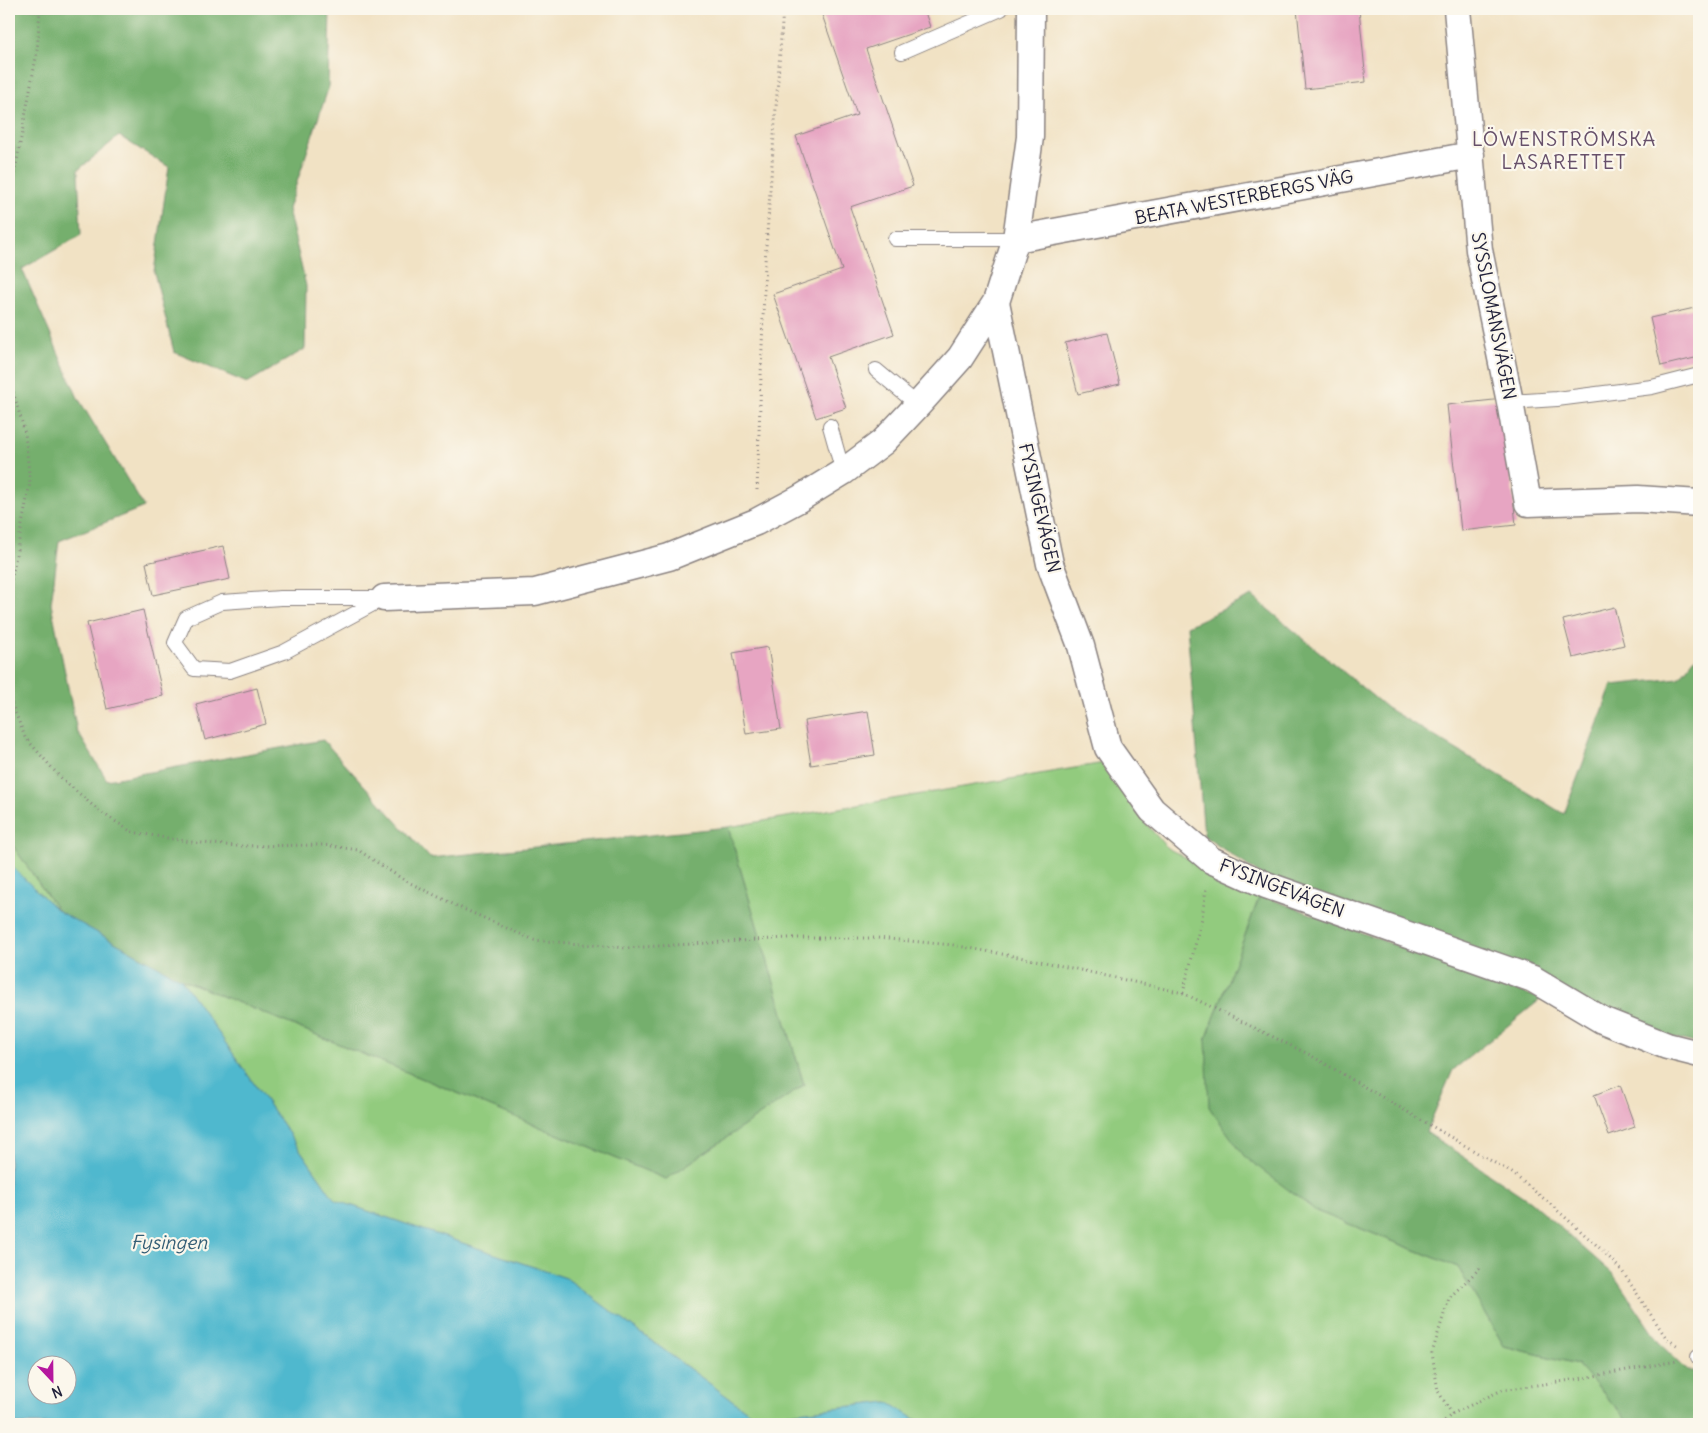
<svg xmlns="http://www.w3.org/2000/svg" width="1708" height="1433" viewBox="0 0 1708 1433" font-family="Delius,sans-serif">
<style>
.green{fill:#92cb7e;stroke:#5a765c}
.forest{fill:#75af6d;stroke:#4c6854}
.water{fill:#50b8ce;stroke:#396d84;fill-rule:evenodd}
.building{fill:#e7a5c2}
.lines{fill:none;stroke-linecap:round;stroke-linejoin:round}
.lane-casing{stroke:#8a8280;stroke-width:16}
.street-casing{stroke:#8a8280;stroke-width:29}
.path{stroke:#8a8280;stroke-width:3;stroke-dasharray:1 4;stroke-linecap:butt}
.lane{stroke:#fff;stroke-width:14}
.street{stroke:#fff;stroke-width:26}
.labels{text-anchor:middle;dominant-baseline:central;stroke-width:4.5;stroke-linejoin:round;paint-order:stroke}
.street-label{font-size:18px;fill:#22223b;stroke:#fbf7ec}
.water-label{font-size:19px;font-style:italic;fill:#345e76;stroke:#fbf7ec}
.quarter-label{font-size:20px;letter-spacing:1px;fill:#67506a;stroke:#fbf7ec}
</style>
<rect width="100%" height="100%" fill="#fbf7ec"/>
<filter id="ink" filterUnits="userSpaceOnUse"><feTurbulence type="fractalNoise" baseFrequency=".02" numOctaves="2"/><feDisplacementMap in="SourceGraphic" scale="10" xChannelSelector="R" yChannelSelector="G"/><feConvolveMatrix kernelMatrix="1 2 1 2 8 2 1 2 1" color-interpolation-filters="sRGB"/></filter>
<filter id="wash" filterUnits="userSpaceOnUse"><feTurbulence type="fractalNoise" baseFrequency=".0096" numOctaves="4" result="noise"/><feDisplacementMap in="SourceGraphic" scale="20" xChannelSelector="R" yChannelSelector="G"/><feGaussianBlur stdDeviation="1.12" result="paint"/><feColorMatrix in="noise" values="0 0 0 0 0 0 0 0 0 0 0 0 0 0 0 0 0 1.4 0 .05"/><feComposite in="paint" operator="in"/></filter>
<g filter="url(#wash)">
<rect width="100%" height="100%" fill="#f1e2c4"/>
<path class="green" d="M1104,763l33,50 30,35 93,47 -54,145 110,171 142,56 46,79 73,18 44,49 8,11h-706l-35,-22 -133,15 -189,-139 -231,-78 -154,-221 485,200 138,-94 -76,-258z
M9,840l49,71 -49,-47z"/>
<path class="forest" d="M9,9h321l-2,80 -40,120 18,77 -1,63 -58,34 -73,-31 -20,-80 15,-105 -50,-31 -41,34 3,65 -59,34 56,129 66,109 -85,34 -8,63 26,127 30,49 216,-40 107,118 298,-31 76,258 -138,94 -485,-200 -123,-68 -49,-71z
M1252,596l135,112 177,106 48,-129 67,-7 20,-25v391l-36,-9 -399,-158 -60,-41 -17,-210z
M1260,895l281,104 -88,71 -27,62 104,69 83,73 47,70 28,27h11v53h-70l-8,-11 -44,-49 -73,-18 -46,-79 -142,-56 -72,-55 -35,-49 -3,-67z"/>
<path class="water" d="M9,864l49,47 123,68 154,221 231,78 189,139 133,-15 35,22h-914zM38,1366h30v30h-30z"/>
<g id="blocks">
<path class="building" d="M820,9h104l6,18 -64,22 47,137 -63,21 44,127 -66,23 18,51 -30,10 -43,-124 69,-24 -46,-134 61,-21z
M1297,9h62l7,73 -61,7z
M1699,307v50l-38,9 -11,-48z
M1107,333l13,51 -42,10 -13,-51z
M1503,399l13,126 -55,6 -14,-126z
M223,546l7,33 -77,16 -7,-32z
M1614,607l10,38 -51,13 -10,-38z
M143,610l20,86 -56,13 -20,-86z
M768,647l13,82 -35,5 -13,-81z
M257,688l9,36 -61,16 -9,-36z
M868,711l7,44 -64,10 -7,-44z
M1620,1085l15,42 -26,9 -15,-41z"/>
</g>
</g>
<g filter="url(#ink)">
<use href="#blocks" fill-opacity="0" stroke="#8a8280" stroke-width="1"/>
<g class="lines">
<defs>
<path id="lane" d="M902,52l99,-43
M895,239h121
M876,370l42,35
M1510,402l47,-3 95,-12 47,-12
M830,426l13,46
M281,598h103l-100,54 -54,19 -36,-2 -19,-26 11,-25 36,-16z
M1698,1357h1"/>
<path id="street" d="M1457,9l22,241 31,152 18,101 110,-4 61,4
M1016,239l455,-84
M996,302l54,262 31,82 27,102 44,62 59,50 55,25 267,94 69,41 65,26 32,8
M384,598l151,-6 134,-35 87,-35 43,-23 44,-27 40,-30 35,-37 42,-47 36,-56 20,-63 14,-102 1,-128"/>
</defs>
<use href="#lane" class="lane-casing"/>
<use href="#street" class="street-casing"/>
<path class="path" d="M9,203l28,-151 3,-43
M9,378l16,55 5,50 -21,109
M757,490l8,-228 18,-253
M9,689l2,13 14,35 34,39 40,35 33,21 59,10 46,4 87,-1 34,5 46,30 55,27 75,33 93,8 161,-10h89l76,7 87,16 143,32 127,62 202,118 36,29 54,48 20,21 45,68 13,8
M1183,993l19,-75 4,-29
M1452,1414l-14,-23 -6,-38 17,-55 32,-31
M1441,1424l11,-10 50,-24 70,-10 105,-19"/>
<use href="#lane" class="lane"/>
<use href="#street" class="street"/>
</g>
</g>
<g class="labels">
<g class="street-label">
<text transform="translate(1244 197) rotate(-11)">BEATA WESTERBERGS VÄG</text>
<text transform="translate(1494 316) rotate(79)">SYSSLOMANSVÄGEN</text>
<text transform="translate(1040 508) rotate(77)">FYSINGEVÄGEN</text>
<text transform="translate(1282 888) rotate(21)">FYSINGEVÄGEN</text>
</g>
<g class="water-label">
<text x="169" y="1242">Fysingen</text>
</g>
<g class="quarter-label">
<text x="1564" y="138">LÖWENSTRÖMSKA<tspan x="1564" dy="23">LASARETTET</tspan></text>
</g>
</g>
<rect width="1708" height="1433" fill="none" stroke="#fbf7ec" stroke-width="30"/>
<g transform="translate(52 1380) rotate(158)"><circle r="24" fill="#fbf7ec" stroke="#a4a2a5"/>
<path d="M0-4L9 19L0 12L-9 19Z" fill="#b5179e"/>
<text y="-8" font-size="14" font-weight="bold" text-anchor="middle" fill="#22223b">N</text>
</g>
</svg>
